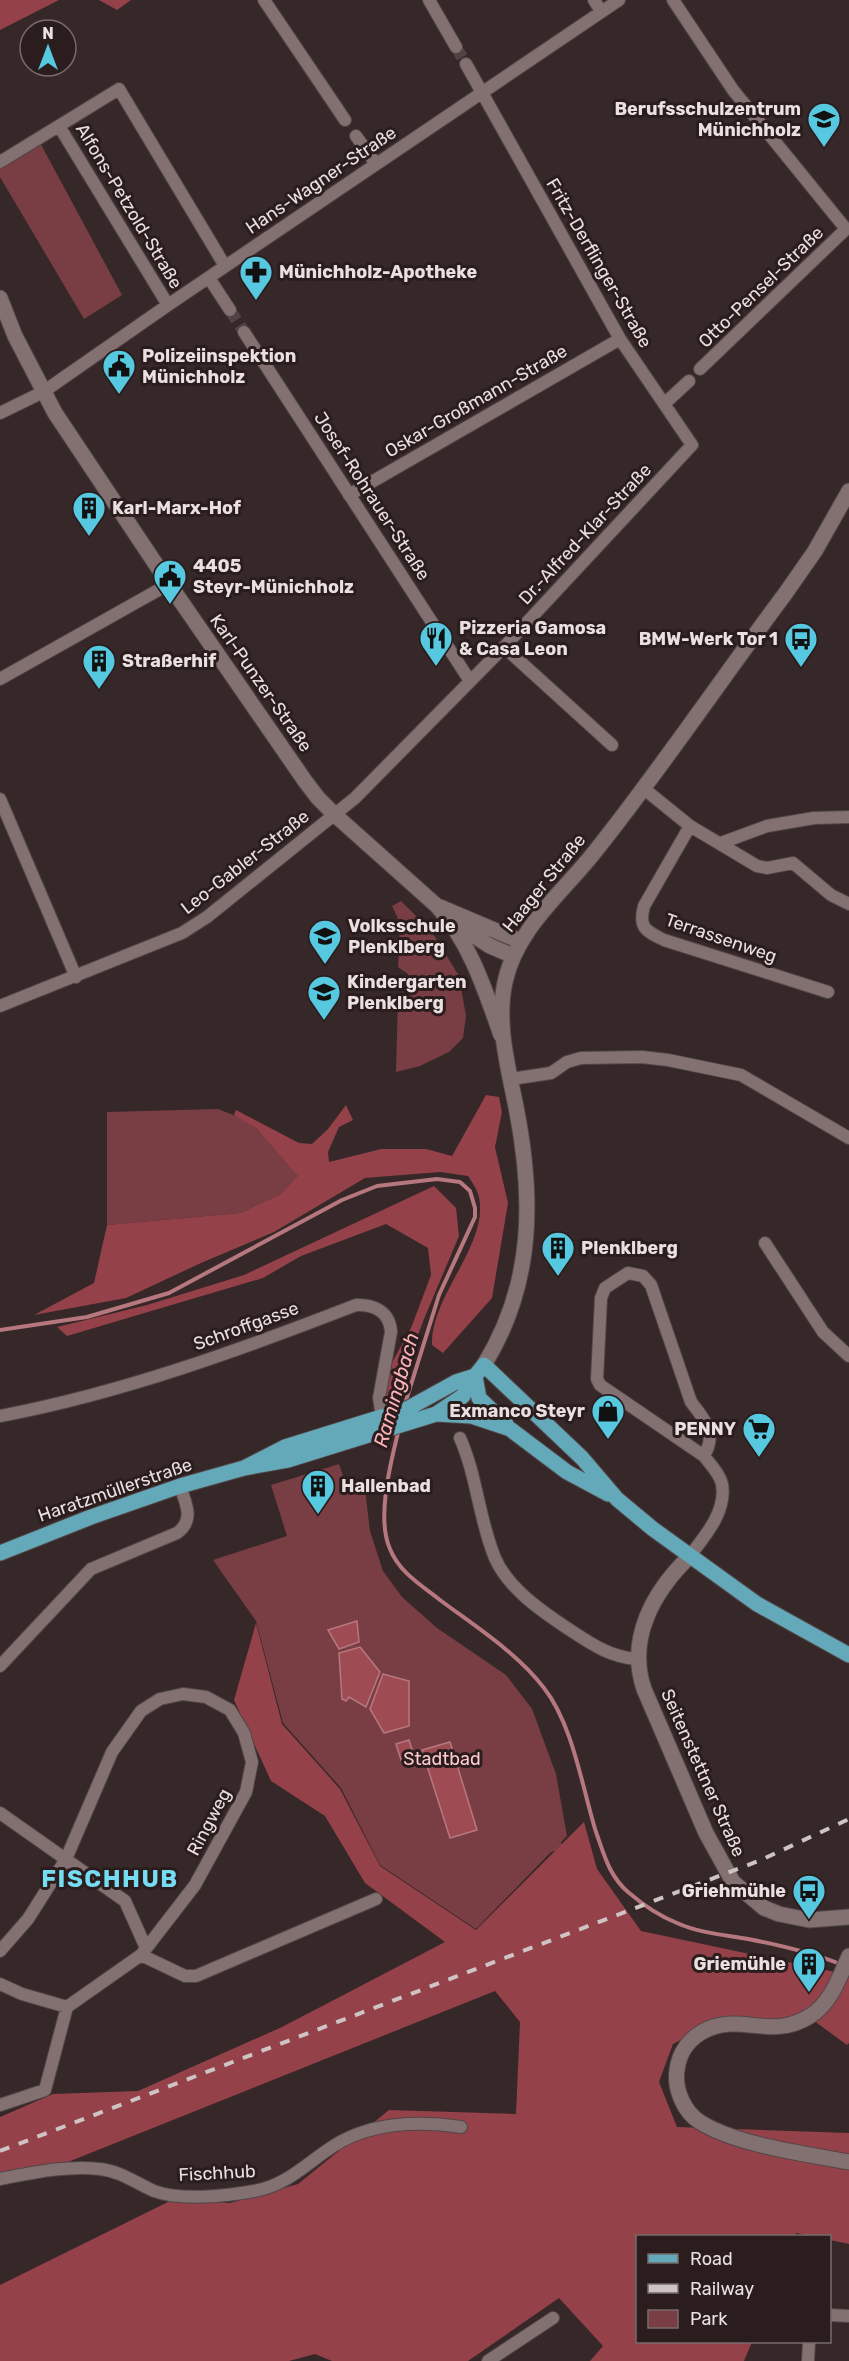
<svg xmlns="http://www.w3.org/2000/svg" width="849" height="2361" viewBox="0 0 849 2361" font-family="Rubik,sans-serif">
<style>
.green{fill:#793e43}
.forest{fill:#94414a}
.water{fill:#9f4b54;stroke:#b6787e;stroke-width:1.5}
.lines{fill:none;stroke-linecap:round;stroke-linejoin:round}
.stream{stroke:#b6787e;stroke-width:4}
.minor-tunnel{stroke:#514344;stroke-width:12;stroke-dasharray:12 6;stroke-linecap:butt}
.minor-casing{stroke:#524646;stroke-width:14}
.tertiary-casing{stroke:#524646;stroke-width:17}
.secondary-casing{stroke:#524646;stroke-width:17}
.primary-casing{stroke:#524646;stroke-width:17}
.minor{stroke:#837172;stroke-width:12}
.tertiary{stroke:#837172;stroke-width:15}
.secondary{stroke:#837172;stroke-width:15}
.primary{stroke:#64a9b9;stroke-width:15}
.rail{stroke:#cfc4c4;stroke-width:4;stroke-dasharray:10 10;stroke-linecap:butt}
.labels{text-anchor:middle;dominant-baseline:central;stroke-width:6;stroke-linejoin:round;paint-order:stroke}
.poi-label{font-size:18px;font-weight:bold;fill:#eae0e0;stroke:#2b1d1e;text-anchor:start}
.street-label{font-size:18px;fill:#eae0e0;stroke:#2b1d1e}
.park-label{font-size:18px;fill:#feccce;stroke:#2b1d1e}
.water-label{font-size:20px;font-style:italic;fill:#fcb3b7;stroke:#2b1d1e}
.district-label{font-size:24px;font-weight:bold;letter-spacing:1.5px;fill:#75dcf1;stroke:#2b1d1e}
</style>
<rect width="100%" height="100%" fill="#362728"/>
<path class="green" d="M38,139l84,156 -38,24 -84,-142v-8z
M401,901l31,31 27,44 7,40 -3,22 -14,14 -29,14 -24,6 2,-75 10,-1v-22l-10,-7 2,-44 -8,-17z
M218,1109l23,9 15,10 43,48 -18,18 -41,19 -133,12v-113z
M339,1464l10,30 16,-4 5,41 13,40 19,26 35,31 69,47 26,34 24,65 11,62 -6,6 2,7 -12,3 -75,77 -96,-64 -39,-77 -58,-65 -27,-102 -43,-61 74,-24 -16,-51z"/>
<path class="forest" d="M0,0h59l-59,30z
M99,0h32l-14,10z
M486,1095l13,2 3,15 -7,35 13,56 -16,95 -49,55 -11,-8c-1,-51 57,-100 47,-148 -2,-8 -7,-15 -11,-21l-28,-4 -75,6 -91,54 -73,31 -75,35 -92,17 60,-32 13,-58 133,-12 41,-19 17,-18 -42,-48 -22,-13 2,-5 63,33 13,1 16,-15 18,-24 7,15 -14,7 -11,25 1,10 52,-13h45l26,7z
M434,1186l22,22 3,28 -35,83 -23,62 -17,19 5,-32 22,-40 20,-53 -3,-27 -42,-24 -85,32 -38,22 -196,58 -10,-9 90,-22 97,-30z
M256,1623l26,101 58,65 40,77 96,64 108,-108 13,47 44,62 208,44v68l-2,2 -45,-33 -33,14 -48,-7 -48,25 -14,38 18,45 172,6v111l-19,-4v-4h-19l-15,-3 -1,3h-157v106h114l-8,19h-154l13,-15 -44,-48 -91,63h-136l-17,-7 -26,7h-289v-76l174,-86 56,4 68,-19 91,-74 127,4 4,-92 -25,-31 -427,171 -68,12v-57l53,-23 85,-3 144,-64 163,-85 -80,-59 -40,-67 -54,-35 -37,-81z"/>
<path class="water" d="M357,1621l2,21 -20,7 -11,-19z
M360,1647l20,25 -14,35 -17,-10 -3,4 -4,-2 -3,-46z
M383,1674l26,7v45l-25,7 -14,-24z
M409,1740l6,19 -13,4 -6,-19z
M450,1742l27,88 -27,8 -28,-88z"/>
<g class="lines">
<path class="stream" d="M0,1330l87,-13 82,-24 173,-93 35,-14 60,-7 23,3 10,9 5,17v9l-36,78 -34,109
M399,1429c-8,32 -23,89 -9,120 9,23 31,36 50,51 36,27 76,52 104,88 29,37 38,99 52,144 8,22 13,44 32,60 14,12 31,24 49,31 22,10 48,12 71,16 31,6 62,13 92,25"/>
<path class="minor-tunnel" d="M456,47l10,17
M230,310l14,22"/>
<defs>
<path id="minor" d="M264,0l81,120
M429,0l27,47
M594,0l7,11
M673,0l60,90 113,139 -146,140
M59,126l109,179
M356,136l20,28
M0,162l119,-73 106,177
M209,278l21,32
M244,332l226,349
M664,404l25,-23
M0,413l43,-21 125,-87 451,-305
M349,495l271,-156
M504,647l108,98
M0,679l169,-95
M643,788l47,38 67,40 10,2 26,-5 38,32 18,9
M0,799l76,178
M690,826l-46,80c-6,22 2,25 20,34l164,52
M721,843l46,-17 47,-8 35,-1
M0,1006l182,-73 25,-16 148,-119 149,-151 188,-202 -72,-106 -154,-275
M511,1079l40,-6 16,-11 14,-4 61,-1 26,3 73,15 108,63
M765,1243l58,89 26,24
M0,1416c122,-23 240,-66 356,-111 18,-1 34,7 35,27l-12,66 4,25
M460,1438c17,38 19,82 35,120 13,30 45,52 72,70 23,15 42,29 70,31
M689,1557c15,-20 38,-45 33,-73 -2,-10 -12,-20 -18,-28l-104,-71 -3,-6 4,-81 4,-10 23,-15 15,3 8,9 40,117c15,19 26,31 13,54
M0,1666l91,-97 86,-36c18,-13 9,-29 3,-47
M0,1813l125,88 21,47
M0,1951l28,-32 38,-60 46,-107 29,-41 19,-12 23,-5 23,3 24,13 14,23 8,29 -6,30 -51,93 -54,70 -74,52 -45,-13 -22,-10
M141,1955l44,21h11l180,-77
M0,2105l45,-15 22,-83
M0,2179c32,-6 67,-14 100,-10 20,2 36,14 54,22 26,10 73,5 100,0 36,-6 56,-32 86,-49 36,-20 81,-21 121,-15
M830,2315l19,1
M488,2361l65,-43
M808,2361l1,-19"/>
<path id="tertiary" d="M0,298l15,38 40,77 114,171 136,197 13,17 17,17 102,91c33,36 48,84 64,129
M440,907l80,34
M453,922l37,24 23,10
M849,1956c-10,22 -18,47 -39,60 -38,24 -67,-2 -102,13 -18,8 -29,23 -31,41 -3,19 7,42 23,52 36,23 107,32 149,40"/>
<path id="secondary" d="M484,1365c50,-81 50,-167 32,-258 -8,-41 -20,-83 -11,-125 12,-55 59,-90 92,-133 66,-83 125,-171 188,-255l30,-43 34,-60
M689,1557c-36,35 -62,82 -45,132l62,144 27,49 31,26 15,6 30,6 40,-3"/>
<path id="primary" d="M475,1376l4,22 27,26
M436,1414l35,2 39,13 57,43 41,22
M244,1468l41,-21 122,-38 49,-27 19,-6 9,-11 98,93 35,41 36,30 104,75 92,51
M0,1553l91,-36 89,-31 64,-18 44,-8 148,-46 27,-18 12,-20"/>
</defs>
<use href="#minor" class="minor-casing"/>
<use href="#tertiary" class="tertiary-casing"/>
<use href="#secondary" class="secondary-casing"/>
<use href="#primary" class="primary-casing"/>
<use href="#minor" class="minor"/>
<use href="#tertiary" class="tertiary"/>
<use href="#secondary" class="secondary"/>
<use href="#primary" class="primary"/>
<path class="rail" d="M0,2151l761,-291 88,-41"/>
</g>
<defs>
<symbol id="school-pin" viewBox="-11 -11 22 30"><path d="M0 17L-7.5 6A9.5 9.5 0 1 1 7.5 6Z" fill="#56c9e0" stroke="#2b1d1e"/><path d="M0-5L7-2L0 1L-7-2ZM-4 1L0 2.5L4 1V4Q0 6-4 4Z" fill="#111"/></symbol>
<symbol id="pharmacy-pin" viewBox="-11 -11 22 30"><path d="M0 17L-7.5 6A9.5 9.5 0 1 1 7.5 6Z" fill="#56c9e0" stroke="#2b1d1e"/><path d="M-2-6h4v4h4v4h-4v4h-4v-4h-4v-4h4Z" fill="#111"/></symbol>
<symbol id="civic-pin" viewBox="-11 -11 22 30"><path d="M0 17L-7.5 6A9.5 9.5 0 1 1 7.5 6Z" fill="#56c9e0" stroke="#2b1d1e"/><path d="M-.6-6.5H3V-4.5H.6V-3L4-1V1h2V6H-6V1h2V-1L-.6-3ZM-1.2 2.5V6h2.4V2.5Z" fill="#111"/></symbol>
<symbol id="building-pin" viewBox="-11 -11 22 30"><path d="M0 17L-7.5 6A9.5 9.5 0 1 1 7.5 6Z" fill="#56c9e0" stroke="#2b1d1e"/><path d="M-4-6H4V6H1V3H-1V6H-4ZM-2.5-4.3h1.7v1.8h-1.7ZM.8-4.3h1.7v1.8H.8ZM-2.5-1h1.7V.8h-1.7ZM.8-1h1.7V.8H.8Z" fill="#111"/></symbol>
<symbol id="restaurant-pin" viewBox="-11 -11 22 30"><path d="M0 17L-7.5 6A9.5 9.5 0 1 1 7.5 6Z" fill="#56c9e0" stroke="#2b1d1e"/><path d="M-5-6h1v4h1v-4h1v4h1v-4h1v5L-1.5 .5V6h-2V.5L-5-1ZM5-6V6H3V1.5H1.5Q1.5-4 5-6Z" fill="#111"/></symbol>
<symbol id="bus-pin" viewBox="-11 -11 22 30"><path d="M0 17L-7.5 6A9.5 9.5 0 1 1 7.5 6Z" fill="#56c9e0" stroke="#2b1d1e"/><path d="M-5-6H5V4H4V6H2V4H-2V6H-4V4H-5ZM-3.5-4V0h7V-4ZM-3.5 1.2v1.5H-2V1.2ZM2 1.2v1.5H3.5V1.2Z" fill="#111"/></symbol>
<symbol id="shop-pin" viewBox="-11 -11 22 30"><path d="M0 17L-7.5 6A9.5 9.5 0 1 1 7.5 6Z" fill="#56c9e0" stroke="#2b1d1e"/><path d="M-5-2.5h2.3a2.7 3.5 0 0 1 5.4 0H5L5.5 6h-11ZM-1.5-2.5h3a1.5 2.3 0 0 0-3 0Z" fill="#111"/></symbol>
<symbol id="supermarket-pin" viewBox="-11 -11 22 30"><path d="M0 17L-7.5 6A9.5 9.5 0 1 1 7.5 6Z" fill="#56c9e0" stroke="#2b1d1e"/><path d="M-6-5.5h2.5l.6 2H6L4.5 2H-2.5L-4.4-4H-6ZM-1.5 3.2a1.3 1.3 0 1 0 .1 0ZM3 3.2a1.3 1.3 0 1 0 .1 0Z" fill="#111"/></symbol>
</defs>
<g fill-rule="evenodd">
<use href="#school-pin" x="805" y="100" width="38" height="52"/>
<use href="#pharmacy-pin" x="237" y="253" width="38" height="52"/>
<use href="#civic-pin" x="100" y="347" width="38" height="52"/>
<use href="#building-pin" x="70" y="489" width="38" height="52"/>
<use href="#civic-pin" x="151" y="557" width="38" height="52"/>
<use href="#restaurant-pin" x="417" y="619" width="38" height="52"/>
<use href="#bus-pin" x="782" y="620" width="38" height="52"/>
<use href="#building-pin" x="80" y="642" width="38" height="52"/>
<use href="#school-pin" x="306" y="917" width="38" height="52"/>
<use href="#school-pin" x="305" y="973" width="38" height="52"/>
<use href="#building-pin" x="539" y="1229" width="38" height="52"/>
<use href="#shop-pin" x="589" y="1392" width="38" height="52"/>
<use href="#supermarket-pin" x="740" y="1410" width="38" height="52"/>
<use href="#building-pin" x="299" y="1467" width="38" height="52"/>
<use href="#bus-pin" x="790" y="1872" width="38" height="52"/>
<use href="#building-pin" x="790" y="1945" width="38" height="52"/>
</g>
<g class="labels">
<g class="poi-label">
<text x="801" y="109" text-anchor="end">Berufsschulzentrum<tspan x="801" dy="21">Münichholz</tspan></text>
<text x="279" y="272">Münichholz-Apotheke</text>
<text x="142" y="356">Polizeiinspektion<tspan x="142" dy="21">Münichholz</tspan></text>
<text x="112" y="508">Karl-Marx-Hof</text>
<text x="193" y="566">4405<tspan x="193" dy="21">Steyr-Münichholz</tspan></text>
<text x="459" y="628">Pizzeria Gamosa<tspan x="459" dy="21">&amp; Casa Leon</tspan></text>
<text x="778" y="639" text-anchor="end">BMW-Werk Tor 1</text>
<text x="122" y="661">Straßerhif</text>
<text x="348" y="926">Volksschule<tspan x="348" dy="21">Plenklberg</tspan></text>
<text x="347" y="982">Kindergarten<tspan x="347" dy="21">Plenklberg</tspan></text>
<text x="581" y="1248">Plenklberg</text>
<text x="585" y="1411" text-anchor="end">Exmanco Steyr</text>
<text x="736" y="1429" text-anchor="end">PENNY</text>
<text x="341" y="1486">Hallenbad</text>
<text x="786" y="1891" text-anchor="end">Griehmühle</text>
<text x="786" y="1964" text-anchor="end">Griemühle</text>
</g>
<g class="street-label">
<text transform="translate(321 180) rotate(-34)">Hans-Wagner-Straße</text>
<text transform="translate(129 206) rotate(59)">Alfons-Petzold-Straße</text>
<text transform="translate(599 263) rotate(60)">Fritz-Derflinger-Straße</text>
<text transform="translate(761 287) rotate(-44)">Otto-Pensel-Straße</text>
<text transform="translate(476 401) rotate(-30)">Oskar-Großmann-Straße</text>
<text transform="translate(372 496) rotate(57)">Josef-Rohrauer-Straße</text>
<text transform="translate(585 534) rotate(-47)">Dr.-Alfred-Klar-Straße</text>
<text transform="translate(261 683) rotate(55)">Karl-Punzer-Straße</text>
<text transform="translate(245 862) rotate(-38)">Leo-Gabler-Straße</text>
<text transform="translate(544 883) rotate(-51)">Haager Straße</text>
<text transform="translate(721 938) rotate(19)">Terrassenweg</text>
<text transform="translate(246 1326) rotate(-20)">Schroffgasse</text>
<text transform="translate(115 1490) rotate(-19)">Haratzmüllerstraße</text>
<text transform="translate(703 1773) rotate(66)">Seitenstettner Straße</text>
<text transform="translate(209 1822) rotate(-62)">Ringweg</text>
<text transform="translate(217 2173) rotate(-3)">Fischhub</text>
</g>
<g class="park-label">
<text x="442" y="1759">Stadtbad</text>
</g>
<g class="water-label">
<text transform="translate(396 1390) rotate(-74)">Ramingbach</text>
</g>
<g class="district-label">
<text x="110" y="1879">FISCHHUB</text>
</g>
</g>
<rect x="636" y="2235" width="195" height="108" fill="#2b1d1e" stroke="#776b6c" stroke-width="1.5"/>
<rect x="648" y="2254" width="30" height="9" fill="#64a9b9" stroke="#776b6c" stroke-width="1.5"/>
<text x="690" y="2265" font-size="18" fill="#eae0e0">Road</text>
<rect x="648" y="2284" width="30" height="9" fill="#cfc4c4" stroke="#776b6c" stroke-width="1.5"/>
<text x="690" y="2295" font-size="18" fill="#eae0e0">Railway</text>
<rect x="648" y="2310" width="30" height="18" fill="#793e43" stroke="#776b6c" stroke-width="1.5"/>
<text x="690" y="2325" font-size="18" fill="#eae0e0">Park</text>
<g transform="translate(48 48)"><circle r="28" fill="#2b1d1e" stroke="#776b6c" stroke-width="1.5"/>
<path d="M0-4.5L10 22L0 15L-10 22Z" fill="#56c9e0"/>
<text y="-9" font-size="16" font-weight="bold" text-anchor="middle" fill="#eae0e0">N</text>
</g>
</svg>
